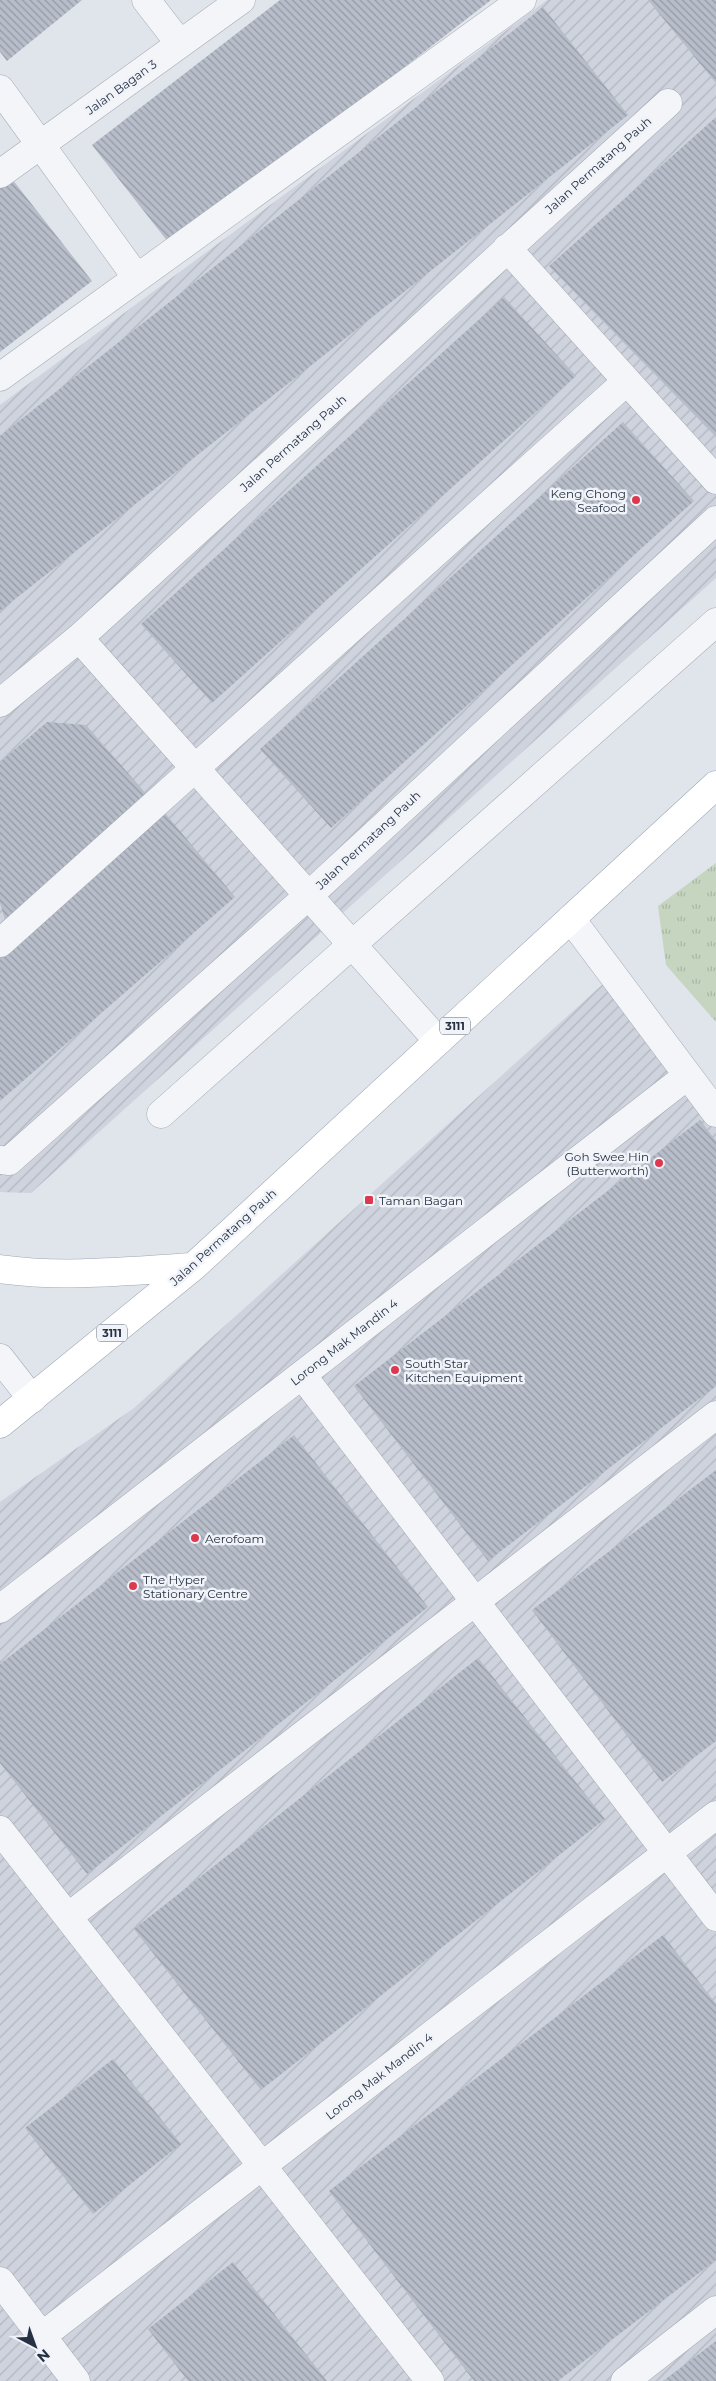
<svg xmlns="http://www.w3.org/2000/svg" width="716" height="2381" viewBox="0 0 716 2381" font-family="Montserrat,sans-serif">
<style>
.industrial{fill:url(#industrial-furrows)}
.park{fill:url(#park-tufts)}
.building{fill:url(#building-back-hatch)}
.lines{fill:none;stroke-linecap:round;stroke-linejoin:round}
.minor-casing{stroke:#a5abb6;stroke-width:29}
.major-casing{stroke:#9ea8b8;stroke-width:29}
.minor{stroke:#f4f5f8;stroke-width:28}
.major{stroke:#fff;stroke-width:28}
.poi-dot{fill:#dc394f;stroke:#f0f3f8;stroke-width:2}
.labels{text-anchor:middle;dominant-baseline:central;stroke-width:5;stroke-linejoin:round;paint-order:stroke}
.shield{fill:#f0f3f8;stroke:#636b7a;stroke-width:1}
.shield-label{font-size:11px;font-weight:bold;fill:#273144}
.street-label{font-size:12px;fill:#273144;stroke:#f0f3f8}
.poi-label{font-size:12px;fill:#273144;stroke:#f0f3f8;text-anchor:start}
</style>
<defs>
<pattern id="industrial-furrows" width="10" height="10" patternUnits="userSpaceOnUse" patternTransform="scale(1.25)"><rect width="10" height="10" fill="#ced3dd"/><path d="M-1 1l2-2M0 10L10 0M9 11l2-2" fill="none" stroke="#b1b6bf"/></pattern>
<pattern id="park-tufts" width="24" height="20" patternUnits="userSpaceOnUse" patternTransform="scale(1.25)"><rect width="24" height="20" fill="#c5d5c0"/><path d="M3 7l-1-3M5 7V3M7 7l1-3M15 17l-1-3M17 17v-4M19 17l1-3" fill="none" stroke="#a9b7a6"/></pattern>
<pattern id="building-back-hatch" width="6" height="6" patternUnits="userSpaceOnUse" patternTransform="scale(1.25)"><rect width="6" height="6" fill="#b7bdc9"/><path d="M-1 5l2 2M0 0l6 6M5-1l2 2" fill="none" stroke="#959aa5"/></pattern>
</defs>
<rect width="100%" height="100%" fill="#e0e4eb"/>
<path class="industrial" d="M547,0h169v578l-685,615 -31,-1v-787z
M614,974l102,128v1279h-716v-879l134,-94z"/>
<path class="park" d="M716,863v159l-50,-57 -8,-59z"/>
<path class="building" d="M0,0h82l-75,61 -7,-9z
M280,0h211l-319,247 -80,-102z
M648,0h68v83z
M543,7l85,108 -628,496v-175z
M716,117v320l-167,-171z
M12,179l80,102 -92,71v-164z
M504,297l72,79 -364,327 -71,-79z
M623,422l71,79 -363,327 -71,-79z
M47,722l39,3 62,71 -142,127 -6,-20v-141z
M165,813l70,84 -235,204v-144z
M700,1120l16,21v245l-228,175 -134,-175z
M294,1435l134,172 -341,267 -87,-111v-99z
M716,1470v271l-54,41 -130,-172z
M478,1658l127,161 -344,271 -127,-161z
M663,1935l53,69v256l-158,121h-84l-145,-190z
M113,2059l68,85 -88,70 -68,-86z
M233,2262l94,119h-139l-40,-52z
M716,2341v40h-53z"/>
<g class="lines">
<defs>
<path id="minor" d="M146,0l34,44
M0,89l137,189
M0,174l241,-174
M507,248l209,232
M0,377l522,-377
M79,638l359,403
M0,703l79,-65 589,-535
M571,919l145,194
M0,943l627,-562
M161,1114l555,-492
M0,1160l9,1 299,-265 408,-376
M0,1358l32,41
M302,1375l414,542
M0,1609l687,-533
M0,1830l430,551
M68,1917l648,-502
M0,2281l76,100
M42,2336l674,-521
M625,2381l91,-71"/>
<path id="major" d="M0,1269c64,9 128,2 193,-2
M0,1424l193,-157 523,-482"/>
</defs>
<use href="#minor" class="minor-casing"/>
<use href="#major" class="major-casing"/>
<use href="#minor" class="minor"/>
<use href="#major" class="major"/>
</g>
<g class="poi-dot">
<circle cx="636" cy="500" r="5"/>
<circle cx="659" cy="1163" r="5"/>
<rect x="364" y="1195" width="10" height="10" rx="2.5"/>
<circle cx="395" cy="1370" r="5"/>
<circle cx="195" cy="1538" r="5"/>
<circle cx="133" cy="1586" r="5"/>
</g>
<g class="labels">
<g class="shield">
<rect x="440" y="1017.5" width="30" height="17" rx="4"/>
<rect x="97" y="1324.5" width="30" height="17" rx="4"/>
</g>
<g class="shield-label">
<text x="455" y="1026">3111</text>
<text x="112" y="1333">3111</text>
</g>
<g class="street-label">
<text transform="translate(121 87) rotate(-36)">Jalan Bagan 3</text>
<text transform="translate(598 165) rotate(-42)">Jalan Permatang Pauh</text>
<text transform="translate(293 443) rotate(-42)">Jalan Permatang Pauh</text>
<text transform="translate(368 840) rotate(-43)">Jalan Permatang Pauh</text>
<text transform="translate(223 1237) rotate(-42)">Jalan Permatang Pauh</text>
<text transform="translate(344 1342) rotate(-38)">Lorong Mak Mandin 4</text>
<text transform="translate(379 2076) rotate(-38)">Lorong Mak Mandin 4</text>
</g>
<g class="poi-label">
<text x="626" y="493" text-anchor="end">Keng Chong<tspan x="626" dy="14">Seafood</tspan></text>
<text x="649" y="1156" text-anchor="end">Goh Swee Hin<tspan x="649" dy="14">(Butterworth)</tspan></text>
<text x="379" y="1200">Taman Bagan</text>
<text x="405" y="1363">South Star<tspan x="405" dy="14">Kitchen Equipment</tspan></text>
<text x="205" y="1538">Aerofoam</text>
<text x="143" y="1579">The Hyper<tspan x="143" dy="14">Stationary Centre</tspan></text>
</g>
</g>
<g transform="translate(35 2346) rotate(139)" stroke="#f0f3f8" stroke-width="4" paint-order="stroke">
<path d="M0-4L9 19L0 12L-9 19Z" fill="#273144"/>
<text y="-8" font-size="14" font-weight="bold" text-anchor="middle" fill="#273144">N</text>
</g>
</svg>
